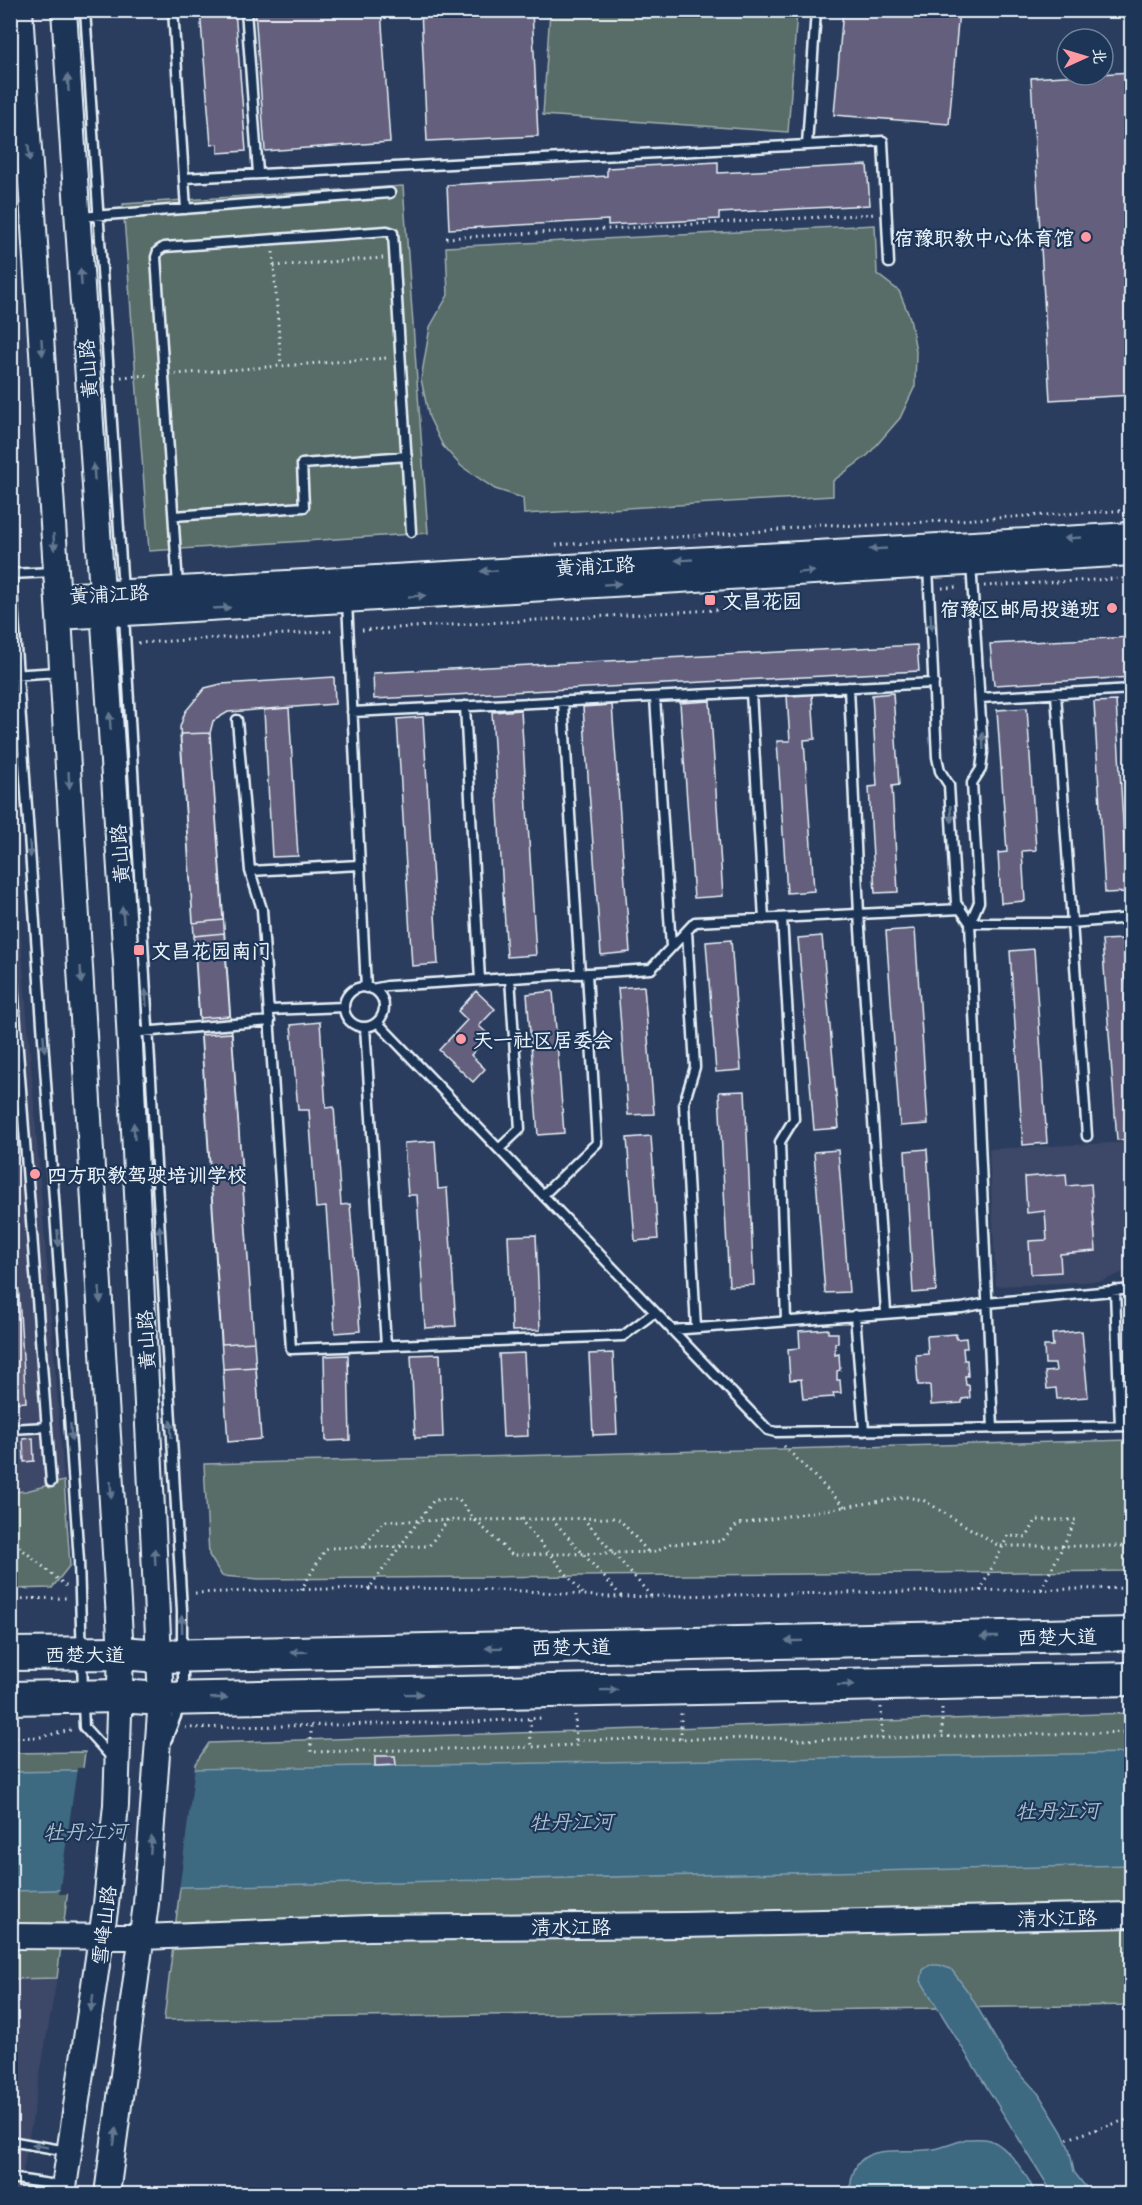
<svg xmlns="http://www.w3.org/2000/svg" width="1142" height="2205" viewBox="0 0 1142 2205" font-family="'Playpen Sans','LXGW WenKai TC',sans-serif">
<style>
.built{fill:#3c4767}
.green{fill:#586c68;stroke:#a0aeb0;stroke-width:1.5}
.water{fill:#3d6981;stroke:#819fb1;stroke-width:1.5}
.pier{fill:#2b3d5e}
.building{fill:#635f7c;stroke:#e8f1f8;stroke-width:1.5}
.lines{fill:none;stroke-linecap:round;stroke-linejoin:round}
.lane-casing{stroke:#e8f1f8;stroke-width:13}
.secondary-casing{stroke:#e8f1f8;stroke-width:28}
.highway-casing{stroke:#e8f1f8;stroke-width:36}
.path{stroke:#e8f1f8;stroke-width:3;stroke-dasharray:1.5 4.5;stroke-linecap:butt}
.lane{stroke:#1d3557;stroke-width:8}
.secondary{stroke:#1d3557;stroke-width:24}
.highway{stroke:#1d3557;stroke-width:32}
.oneway{fill:#64778f}
.poi-dot{fill:#ff9aa2;stroke:#1d3557;stroke-width:2}
.labels{text-anchor:middle;dominant-baseline:central;stroke-width:4.5;stroke-linejoin:round;paint-order:stroke}
.poi-label{font-size:20px;font-weight:bold;fill:#e8f1f8;stroke:#1d3557;text-anchor:start}
.street-label{font-size:20px;fill:#e8f1f8;stroke:#1d3557}
.water-label{font-size:21px;font-style:italic;fill:#acc1ce;stroke:#1d3557}
</style>
<rect width="100%" height="100%" fill="#2b3d5e"/>
<filter id="ink" filterUnits="userSpaceOnUse"><feTurbulence type="fractalNoise" baseFrequency=".0167" numOctaves="2"/><feDisplacementMap in="SourceGraphic" scale="12" xChannelSelector="R" yChannelSelector="G"/><feConvolveMatrix kernelMatrix="1 2 1 2 8 2 1 2 1" color-interpolation-filters="sRGB"/></filter>
<g filter="url(#ink)">
<path class="built" d="M10,802l54,679 -38,10 -15,1z
M1131,1142v127l-29,12 -106,5 -7,-137z
M57,1978l-38,216h-9v-215z"/>
<path class="green" d="M550,11h247l-9,121 -245,-17z
M403,186l25,347 -279,18 -26,-347z
M875,225l2,49 22,17 11,27 6,33 -1,35 -15,32 -32,37 -35,26v15l-309,18 -1,-16 -28,-9 -34,-23 -18,-20 -14,-29 -8,-38 9,-52 18,-32 -2,-48z
M1131,1440v131l-871,8 -38,-3 -13,-21 -5,-91z
M64,1481l6,84 -18,23 -41,1v-97l15,-1z
M1131,1713v292l-967,15 31,-256 14,-21z
M85,1752l-28,226 -46,1 -1,-226z"/>
<path class="water" d="M1131,1753v112l-1120,26 -1,-119z
M930,1965h9l12,4 18,24 40,69 29,31 24,39 7,16 5,24 17,22h-38l-132,-213 2,-11z
M966,2139c7,0 17,-1 24,1 18,6 39,37 45,54h-185c1,-58 46,-38 84,-45 11,-2 22,-7 32,-10z"/>
<path class="pier" d="M195,1766l-16,125 -120,3 18,-126z"/>
<path class="building" d="M200,10h35l11,141 -28,2v-9l-7,1z
M255,10h126l9,132 -125,9z
M421,10h111l6,126 -111,5z
M843,10h116l-10,114 -115,-9z
M1132,72v323l-82,5 -19,-322z
M718,162v11l149,-8 3,40 -151,8v6l-111,6v-5l-159,9 -2,-44 160,-9v-8z
M1132,637v40l-138,8 -4,-41z
M917,645l2,26 -545,28 -1,-26z
M334,677l1,27 -107,8 -15,9 -3,12 51,706 -33,3 -48,-715 5,-15 20,-24 16,-4z
M893,693l6,92 -7,1 6,106 -23,1 -6,-106 8,-1 -5,-91z
M812,694l3,45 -11,1 10,151 -27,2 -10,-152h13l-3,-45z
M710,701l13,195 -29,2 -14,-195z
M1116,701l11,191 -22,1 -11,-191z
M612,705l18,247 -29,3 -18,-248z
M289,708l9,148 -26,1 -8,-147z
M1027,708l9,142 -14,1 3,50 -24,2 -3,-50 9,-1 -10,-142z
M521,710l15,245 -29,2 -15,-245z
M423,717l15,247 -26,2 -15,-247z
M210,733l13,187 -30,3 -13,-189z
M915,929l13,195 -28,2 -14,-195z
M224,933l6,83 -31,2 -5,-82z
M822,936l17,192 -25,2 -16,-192z
M1123,939l9,109v91l-15,1 -15,-200z
M731,940l10,130 -25,2 -10,-130z
M1034,949l13,194 -24,2 -13,-194z
M644,986l10,128 -26,1 -10,-127z
M476,991l19,18 -16,17 10,9 -18,20 14,14 -12,13 -34,-32 28,-30 -9,-9z
M553,991l11,142 -26,2 -11,-141z
M320,1022l6,86 8,-1 7,98 9,-1 10,127 -25,2 -9,-126 -10,1 -7,-98h-11l-7,-85z
M232,1033l22,309 -32,2 -21,-309z
M745,1091l9,194 -25,1 -10,-194z
M651,1136l7,103 -23,2 -8,-103z
M435,1141l3,48 9,-1 9,138 -31,2 -8,-133h-9l-4,-52z
M927,1149l9,142 -23,2 -8,-142z
M838,1150l11,142 -24,1 -11,-141z
M1066,1174l1,12 24,-2 5,67 -36,3 1,18 -30,2 -2,-33 18,-1 -2,-29 -18,2 -2,-36z
M10,1208h3l13,194 -16,1z
M536,1235l4,95 -28,1 -4,-95z
M828,1329v4h10v10h-3v12l4,-1 1,16 -3,1v9h3l1,13h-8l1,4 -31,2 -2,-20 -11,1 -2,-31 12,-1 -1,-17z
M1082,1331l6,66 -31,2 -1,-11 -9,1 -2,-17 11,-1 -1,-7h-10l-1,-18h9l-1,-12z
M956,1334v5l10,-1 1,10h-4l1,12h3l1,16h-3l1,9h3l1,13 -8,1v4l-31,2 -1,-20h-12l-2,-30 12,-1 -1,-18z
M524,1353l4,83 -25,1 -4,-83z
M613,1353l4,81 -24,1 -4,-81z
M440,1354l3,83 -28,1 -4,-83z
M348,1355l2,85 -24,1 -2,-85z
M256,1367l5,72 -33,3 -5,-73z
M33,1438l1,23 -10,1 -1,-23z
M375,1756h20l1,9 -21,1z"/>
<g class="lines">
<defs>
<path id="lane" d="M85,10l38,581
M173,10l13,199
M246,10l12,163
M807,145l9,-135
M185,178l698,-37 6,122
M80,217l310,-24
M174,516l130,-9 -2,-43 105,-8
M10,560l69,1001 4,130
M928,567l9,190 3,14 9,14 7,118 14,20 9,-21 -7,-119 9,-14 2,-17 -12,-189
M10,574l43,-2
M178,586l-22,-329 2,-6 6,-4 223,-16 6,2 18,299
M347,602l19,386
M124,616l58,994v39
M10,675l49,-3
M849,687l10,227 27,398
M751,692l13,227
M1056,694l31,442
M655,697l16,250
M980,698l152,-9
M563,702l17,272
M465,706l15,274
M352,712l582,-29
M237,720l13,151 12,38 29,440 332,-13 32,-24
M250,871l109,-6
M782,918l12,201 -14,23 6,178
M687,931l8,136 -11,36 12,225
M10,946l41,536
M344 1007a20 20 0 1 1 40 0a20 20 0 1 1-40 0Z
M372,989l15,-3 264,-17 44,-47 266,-13
M269,1010l75,-3
M377,1022l391,408 8,2 356,-6
M365,1027l21,318
M130,1033l140,-12
M499,1149l21,-20 -10,-151
M543,1195l54,-52 -10,-170
M1115,1290l5,136
M855,1315l9,116
M672,1330l290,-22 25,-5 145,-14
M993,1428l-23,-505h101l61,-5
M10,1429l37,-2
M183,1662v32
M83,1704l1,23 28,31
M167,1739l13,-33
M10,2141l57,10
M10,2178l53,8"/>
<path id="secondary" d="M20,10l39,607 62,1036 -5,152 -10,99 -43,290
M64,10l62,951 35,738 -15,205 -39,290
M58,596l1074,-61
M59,617l1073,-64
M10,1936l132,1 227,-9 314,-3 449,-10"/>
<path id="highway" d="M10,1654l111,-1 39,3 972,-22
M10,1698l110,-2 41,3 971,-20"/>
</defs>
<use href="#lane" class="lane-casing"/>
<use href="#secondary" class="secondary-casing"/>
<use href="#highway" class="highway-casing"/>
<path class="path" d="M446,238l430,-24
M273,252l8,113
M274,266l109,-8
M175,374l212,-16
M121,377l30,-2
M556,545l223,-15 40,-6 37,2 276,-16
M984,586l148,-8
M942,588l17,-1
M362,630l369,-21 61,-13
M138,643l197,-12
M784,1446l61,61
M583,1518l68,78
M520,1519l64,76
M552,1519l69,77
M10,1539l56,47
M364,1547l65,-1 19,-26
M301,1590l24,-40 7,-2 32,-1 18,-24 5,-2 88,-1 37,35 144,-3 14,-8 52,-3 16,-17 168,-27 17,3 76,46h133
M368,1590l66,-90 24,-1 17,21 139,-2 6,2 29,33
M980,1591l28,-55 19,1 9,-17h40l-35,70
M195,1593c137,-5 276,-9 412,4l525,-9
M10,1599l58,-1
M881,1707l1,31
M942,1708v29
M530,1719l1,28 45,-2 -1,-30
M311,1726v26l220,-5
M185,1728l288,-6 68,-4
M10,1738l30,-1 31,-7
M681,1739v-28
M576,1740l199,-2 23,2 334,-8
M1067,2139l65,-21"/>
<use href="#lane" class="lane"/>
<use href="#secondary" class="secondary"/>
<use href="#highway" class="highway"/>
</g>
<defs><path id="oneway-solid" d="M-6-.8H1V-3.2L6.5 0L1 3.2V.8H-6Z" transform="scale(1.5)"/></defs>
<g class="oneway">
<use href="#oneway-solid" transform="translate(68 83) rotate(-94)"/>
<use href="#oneway-solid" transform="translate(29 153) rotate(86)"/>
<use href="#oneway-solid" transform="translate(81 277) rotate(-94)"/>
<use href="#oneway-solid" transform="translate(42 347) rotate(86)"/>
<use href="#oneway-solid" transform="translate(94 472) rotate(-94)"/>
<use href="#oneway-solid" transform="translate(1073 538) rotate(177)"/>
<use href="#oneway-solid" transform="translate(54 542) rotate(86)"/>
<use href="#oneway-solid" transform="translate(878 549) rotate(177)"/>
<use href="#oneway-solid" transform="translate(684 560) rotate(177)"/>
<use href="#oneway-solid" transform="translate(489 571) rotate(177)"/>
<use href="#oneway-solid" transform="translate(806 572) rotate(-4)"/>
<use href="#oneway-solid" transform="translate(612 584) rotate(-4)"/>
<use href="#oneway-solid" transform="translate(417 596) rotate(-4)"/>
<use href="#oneway-solid" transform="translate(222 608) rotate(-3)"/>
<use href="#oneway-solid" transform="translate(931 622) rotate(87)"/>
<use href="#oneway-solid" transform="translate(110 721) rotate(-94)"/>
<use href="#oneway-solid" transform="translate(983 741) rotate(-93)"/>
<use href="#oneway-solid" transform="translate(69 780) rotate(87)"/>
<use href="#oneway-solid" transform="translate(951 814) rotate(86)"/>
<use href="#oneway-solid" transform="translate(30 849) rotate(86)"/>
<use href="#oneway-solid" transform="translate(123 915) rotate(-94)"/>
<use href="#oneway-solid" transform="translate(81 975) rotate(87)"/>
<use href="#oneway-solid" transform="translate(146 998) rotate(-93)"/>
<use href="#oneway-solid" transform="translate(44 1043) rotate(86)"/>
<use href="#oneway-solid" transform="translate(134 1131) rotate(-93)"/>
<use href="#oneway-solid" transform="translate(160 1234) rotate(-93)"/>
<use href="#oneway-solid" transform="translate(58 1238) rotate(86)"/>
<use href="#oneway-solid" transform="translate(100 1295) rotate(87)"/>
<use href="#oneway-solid" transform="translate(171 1429) rotate(-93)"/>
<use href="#oneway-solid" transform="translate(71 1432) rotate(86)"/>
<use href="#oneway-solid" transform="translate(111 1490) rotate(87)"/>
<use href="#oneway-solid" transform="translate(155 1557) rotate(-93)"/>
<use href="#oneway-solid" transform="translate(182 1624) rotate(-91)"/>
<use href="#oneway-solid" transform="translate(989 1637) rotate(179)"/>
<use href="#oneway-solid" transform="translate(794 1641) rotate(179)"/>
<use href="#oneway-solid" transform="translate(494 1648) rotate(179)"/>
<use href="#oneway-solid" transform="translate(299 1652) rotate(179)"/>
<use href="#oneway-solid" transform="translate(846 1685) rotate(-1)"/>
<use href="#oneway-solid" transform="translate(609 1690) rotate(-1)"/>
<use href="#oneway-solid" transform="translate(414 1694) rotate(-1)"/>
<use href="#oneway-solid" transform="translate(219 1698) rotate(-1)"/>
<use href="#oneway-solid" transform="translate(151 1845) rotate(-85)"/>
<use href="#oneway-solid" transform="translate(92 2003) rotate(98)"/>
<use href="#oneway-solid" transform="translate(115 2137) rotate(-82)"/>
<use href="#oneway-solid" transform="translate(40 2146) rotate(-170)"/>
</g>
</g>
<g class="poi-dot">
<circle cx="1086" cy="237" r="6"/>
<rect x="704" y="594" width="12" height="12" rx="3"/>
<circle cx="1112" cy="608" r="6"/>
<rect x="133" y="944" width="12" height="12" rx="3"/>
<circle cx="461" cy="1039" r="6"/>
<circle cx="35" cy="1174" r="6"/>
</g>
<g class="labels">
<g class="poi-label">
<text x="1074" y="237" text-anchor="end">宿豫职教中心体育馆</text>
<text x="722" y="600">文昌花园</text>
<text x="1100" y="608" text-anchor="end">宿豫区邮局投递班</text>
<text x="151" y="950">文昌花园南门</text>
<text x="473" y="1039">天一社区居委会</text>
<text x="47" y="1174">四方职教驾驶培训学校</text>
</g>
<g class="street-label">
<text transform="translate(87 369) rotate(-94)">黄山路</text>
<text transform="translate(595 565) rotate(-3)">黄浦江路</text>
<text transform="translate(109 593) rotate(-3)">黄浦江路</text>
<text transform="translate(119 854) rotate(-94)">黄山路</text>
<text transform="translate(145 1340) rotate(-93)">黄山路</text>
<text transform="translate(1057 1636) rotate(-1)">西楚大道</text>
<text transform="translate(571 1646) rotate(-1)">西楚大道</text>
<text x="85" y="1654">西楚大道</text>
<text transform="translate(1057 1917) rotate(-1)">清水江路</text>
<text transform="translate(103 1925) rotate(-83)">雪峰山路</text>
<text x="571" y="1926">清水江路</text>
</g>
<g class="water-label">
<text transform="translate(1057 1809) rotate(-1)">牡丹江河</text>
<text transform="translate(571 1820) rotate(-1)">牡丹江河</text>
<text transform="translate(85 1830) rotate(-1)">牡丹江河</text>
</g>
</g>
<rect width="1142" height="2205" fill="none" stroke="#1d3557" stroke-width="36"/>
<rect x="18" y="18" width="1106" height="2169" fill="none" stroke="#e8f1f8" stroke-width="2" filter="url(#ink)"/>
<g transform="translate(1085 57) rotate(86)"><circle r="28" fill="#1d3557" stroke="#6e8097" stroke-width="1.5"/>
<path d="M0-4.5L10 22L0 15L-10 22Z" fill="#ff9aa2"/>
<text y="-9" font-size="16" font-weight="bold" text-anchor="middle" fill="#e8f1f8">北</text>
</g>
</svg>
